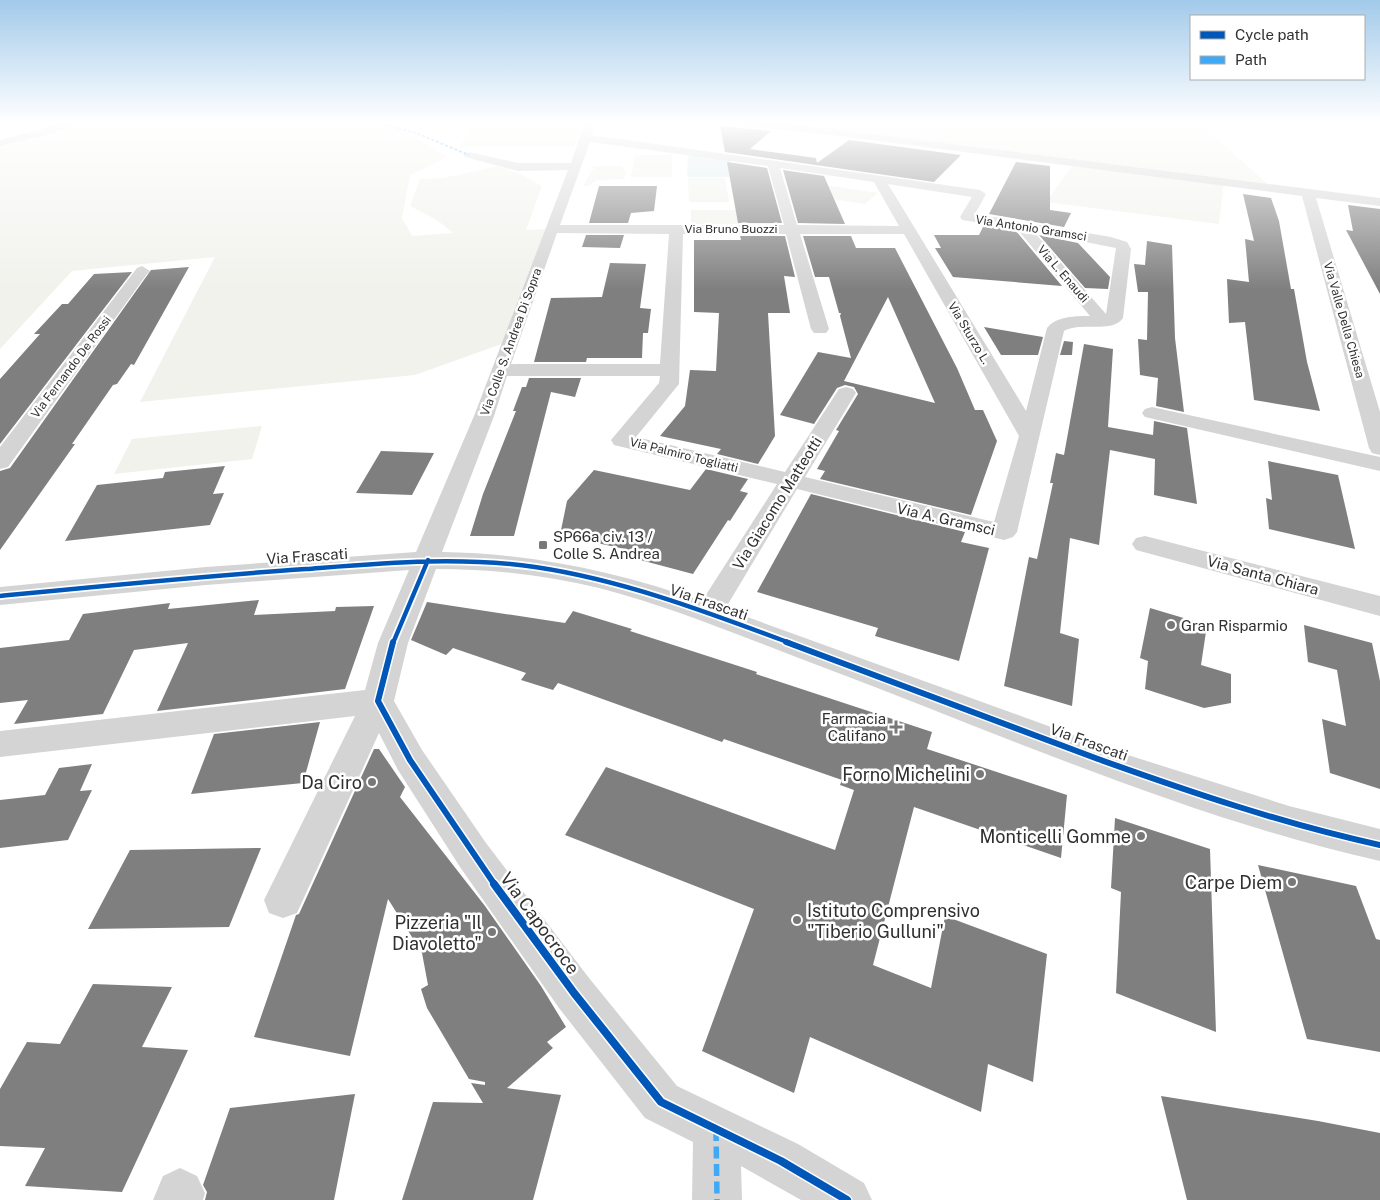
<svg xmlns="http://www.w3.org/2000/svg" width="1380" height="1200" viewBox="0 0 1380 1200" font-family="'Public Sans',sans-serif">
<style>
.green{fill:#f1f2ec}
.water{fill:#daebee}
.building{fill:#7f7f7f;fill-rule:evenodd}
.lines{fill:none;stroke-linecap:round;stroke-linejoin:round}
.minor{fill:#d4d4d4;fill-rule:evenodd}
.quiet-far1{stroke:#3fa9f5;stroke-width:2;stroke-dasharray:3 2;stroke-linecap:butt}
.quiet{stroke:#3fa9f5;stroke-width:5.5;stroke-dasharray:12 5.5;stroke-linecap:butt}
.cycleway-far2-casing{stroke:#fff;stroke-width:8}
.cycleway-far1-casing{stroke:#fff;stroke-width:9}
.cycleway-casing{stroke:#fff;stroke-width:11}
.cycleway-far2{stroke:#0057b8;stroke-width:4.5}
.cycleway-far1{stroke:#0057b8;stroke-width:6}
.cycleway{stroke:#0057b8;stroke-width:8}
.poi-dot{fill:#787878;stroke:#fff;stroke-width:2}
.labels{text-anchor:middle;dominant-baseline:central;stroke-width:5;stroke-linejoin:round;paint-order:stroke}
.far-street-label{font-size:12px;fill:#303030;stroke:#fff}
.street-label{font-size:15px;fill:#303030;stroke:#fff}
.poi-label{font-size:15px;fill:#303030;stroke:#fff;text-anchor:start}
.near-poi-label{font-size:18px;fill:#303030;stroke:#fff;text-anchor:end}
.near-street-label{font-size:18px;fill:#303030;stroke:#fff}
</style>
<rect width="100%" height="100%" fill="#fff"/>
<path class="green" d="M84,122h304l60,35 -38,18 -8,43 10,18 41,-3 -16,-13 -27,-14 10,-27 23,-1 55,-12 22,8 22,12 -16,44 27,-1 -43,112 -95,34 -275,27 75,-145 -143,14 -72,78v-203l60,-13z
M397,122h73l-5,6 -54,-1 -16,-2z
M477,122h106l-9,25h-115z
M852,122h346l75,67 -49,-7 -5,42 -173,-22 28,-39 -254,-33z
M635,155h37v22h-41z
M593,166h29l4,6 -2,7 -27,1 -8,6h-6l9,-16 4,-1 -4,-1z
M688,178h37l4,24h-40z
M803,182l75,11 -13,11 -77,-12z
M691,210h84l3,14h-87z
M262,426l-10,33 -138,15 18,-35z"/>
<path class="water" d="M693,155l37,5v17h-43l1,-21z"/>
<path class="building" d="M720,126l51,5 -21,18 66,9 1,5 32,-23 112,15 -27,27 -209,-30z
M727,162l40,6 15,55h-44z
M1016,162l34,4v44l21,3 -7,14 -75,-13z
M783,170l41,6 21,48 -47,-1z
M599,186h58l-3,25 -23,2 -3,10h-39z
M1243,194l28,4 8,23 12,68h3l13,73 13,49 -66,-11 -9,-78 -16,1 -2,-44 22,3 -4,-43 9,2z
M1348,205l32,4v85l-34,-64 7,1z
M984,225l32,6 46,55 -109,-9 -18,-29h6l-7,-13h45z
M586,235h38l-4,13 -38,-1z
M1039,235l39,8 32,34 -2,12 -23,-1z
M740,236h45l10,41 -11,-1 6,37h-22l7,123 -17,28 -41,-10 4,-5 -61,-13 25,-30 5,-36 26,1 3,-58 -25,-1v-72h47z
M803,236h48l5,12h39l62,120 18,42h8l14,31 -26,74 -151,-36 5,-8 -8,-2 22,-38 -3,-1 22,-36 -4,-7 -9,-2 -8,3 -23,36 -34,-9 38,-63 33,6 -11,-42 1,-3h-2l-10,-36h-14zM888,297l47,106 -91,-22z
M1147,241l25,4 3,93 9,74 -28,-6 2,-28 -18,-3 -2,-36 9,1 1,-48h-10l-4,-28 11,1z
M610,263l36,1 -6,44 11,1 -3,24h-5l-1,25h-55l-1,4h-52l17,-64 51,-1z
M189,267l-55,98 -3,-1 -14,20 -4,1 -41,59h3l-75,106v-79l10,-3 141,-198z
M132,272l-132,172v-65l40,-45h-6l28,-30h6l26,-30z
M984,327l59,10 -5,18h-37z
M1064,341l9,1 -1,13h-12z
M1084,344l29,5 -5,78 45,8 1,-14 33,7 10,76 -43,-9 1,-36 -45,-9 -11,95 -29,-7 -10,95 19,6 -7,67 -68,-20 25,-129 8,2 16,-76h-3l6,-30 8,2z
M529,378h52l-6,19 -24,-5 -37,144h-44l13,-42 33,-83h-3l9,-24h4z
M381,451l53,2 -22,42 -56,-2z
M1268,461l70,14 17,74 -86,-20 -3,-31 6,2z
M225,466l-12,28 11,-1 -14,32 -145,16 32,-56 66,-7 2,-6z
M706,469l42,10 -8,12 8,2 -18,28 -2,-1 -35,54 -64,-17 5,-6 -74,-16 7,-34 27,-31 96,20z
M811,494l154,38 -4,10 28,6 -30,113 -84,-25 3,-8 -121,-36z
M259,600l-5,15 81,-4 1,-4 38,-1 -29,83 -188,22 31,-68 -54,7 -31,64 -89,10 14,-24 -28,3v-55l69,-8 14,-26 87,-11 -2,6z
M427,602l138,21 8,-12 59,18 -2,2 127,41 -1,2 176,58 -5,17 140,46 -6,63 -147,-51 -41,158 58,23 14,-72 102,38 -14,128 -45,-18 -7,48 -171,-75 -16,56 -92,-42 52,-142 -189,-74 41,-68 229,83 19,-60 -14,-5 2,-5 -118,-41 -2,3 -164,-59 -5,7 -32,-10 5,-7 -73,-25 -7,7 -35,-15z
M1150,608l57,17 -6,40 30,9v29l-27,5 -59,-19 3,-28 -8,-3z
M1304,625l68,18 8,38v108l-50,-16 -8,-54 24,7 -9,-56 -29,-8z
M320,722l-17,61 -112,11 23,-60z
M374,749h5l26,38 -5,10 85,109 56,80 25,41 -19,15 6,6 -46,40 54,7 -28,105h-131l31,-98 50,1 -12,-20 14,2v-3l-16,-3 -42,-71 -6,-19 7,-4 -6,-32 -34,-54 -38,157 -96,-19 42,-122 3,-1z
M92,764l-12,27 12,-1 -24,50 -68,8v-48l45,-5 14,-27z
M1115,818l95,31 6,183 -100,-39 5,-101 -10,-4z
M261,848l-32,79 -141,2 42,-79z
M1258,865l98,21 20,53 4,1v112l-73,-13z
M93,984l79,3 -30,60 46,3 -66,142 -97,-6 20,-38 -45,-2v-57l27,-47 33,2z
M355,1094l-21,106h-129l2,-8 -4,-7 27,-77z
M1161,1096l157,25 62,12v67h-193z"/>
<g class="lines">
<path class="minor" d="M65,122h16l-30,12 -51,12v-6z
M585,122h10l-3,13 388,55 6,4 -11,20 136,23 16,5 4,7 -8,69c-11,16 -42,3 -59,13l-47,201 -4,5 -9,3 -207,-51 -72,120 406,147 158,50 91,23v32c-188,-42 -375,-125 -555,-193 -75,-28 -149,-60 -226,-80 -53,-13 -108,-19 -163,-19l-28,74 -14,58 28,49 64,93 103,135 88,108 121,58 66,39 8,17h-71l-60,-34 1,34h-50l1,-58 -48,-24 -86,-110 -99,-141 -62,-97 -19,-37 -82,180 -14,5 -14,-5 -5,-13 91,-184 -355,41v-26l365,-41 13,-47 31,-73 -203,15 -206,20v-18l206,-20 210,-15 58,-136 94,-246 -50,1 -53,-14 -2,-2 6,-3 49,11h53zM590,142l178,24 16,59h-224zM780,168l94,14 25,44 -102,-1zM888,184l84,13 -12,20 2,3 55,9 73,87c-14,0 -34,0 -43,12l-21,83zM1034,232l82,16 -10,66zM557,233l112,1 -9,130h-149zM683,234h103l25,95 3,4h12l3,-4 -29,-95h104l115,202 -25,86 -189,-45 51,-84 -3,-4 -7,-2 -7,2 -54,83 -149,-35 43,-53zM507,376h153l-1,7 -48,57 3,5 163,39 -75,117c-84,-29 -170,-48 -260,-49l52,-136z
M732,122h38l63,7 547,69v8l-64,-8 64,214v43l-8,-2 -3,-5 -67,-252 -469,-61 -96,-10z
M142,266l8,5 -3,3 -139,193 -8,2v-22l137,-179z
M1152,407l228,50v14l-235,-54 -3,-4 3,-4z
M1145,536l235,60v20l-244,-66 -4,-6 4,-6z
M180,1168l17,8 8,17 -2,7h-50l10,-24z"/>
<path class="quiet-far1" d="M374,122l42,11 53,22"/>
<path class="quiet" d="M716,1129l1,71"/>
<defs>
<path id="cycleway-far2" d="M0,596c102,-10 203,-20 306,-27 77,-6 152,-13 229,-2 88,13 172,45 255,76
M393,643l35,-83"/>
<path id="cycleway-far1" d="M393,642l-15,59 32,59 85,125
M786,642c104,40 208,79 312,117 92,33 186,65 282,86"/>
<path id="cycleway" d="M494,884l80,109 87,109 120,59 66,39"/>
</defs>
<use href="#cycleway-far2" class="cycleway-far2-casing"/>
<use href="#cycleway-far1" class="cycleway-far1-casing"/>
<use href="#cycleway" class="cycleway-casing"/>
<use href="#cycleway-far2" class="cycleway-far2"/>
<use href="#cycleway-far1" class="cycleway-far1"/>
<use href="#cycleway" class="cycleway"/>
</g>
<linearGradient id="sky" x2="0" y2="1"><stop stop-color="#a2caea"/><stop offset="0.42" stop-color="#fff"/><stop offset="1" stop-color="#fff" stop-opacity="0"/></linearGradient>
<rect width="1380" height="290" fill="url(#sky)"/>
<g class="poi-dot">
<rect x="538" y="540" width="10" height="10" rx="2.5"/>
<circle cx="1171" cy="625" r="5"/>
<path d="M893.5 719.5h5v5h5v5h-5v5h-5v-5h-5v-5h5z"/>
<circle cx="980" cy="774" r="5"/>
<circle cx="372" cy="782" r="5"/>
<circle cx="1141" cy="836" r="5"/>
<circle cx="1292" cy="882" r="5"/>
<circle cx="797" cy="920" r="5"/>
<circle cx="492" cy="932" r="5"/>
</g>
<g class="labels">
<g class="far-street-label">
<text transform="translate(1031 228) rotate(9)">Via Antonio Gramsci</text>
<text x="731" y="229">Via Bruno Buozzi</text>
<text transform="translate(1063 274) rotate(49)">Via L. Enaudi</text>
<text transform="translate(1344 320) rotate(74)">Via Valle Della Chiesa</text>
<text transform="translate(969 333) rotate(59)">Via Sturzo L.</text>
<text transform="translate(511 342) rotate(-70)">Via Colle S. Andrea Di Sopra</text>
<text transform="translate(71 367) rotate(-53)">Via Fernando De Rossi</text>
<text transform="translate(684 455) rotate(14)">Via Palmiro Togliatti</text>
</g>
<g class="street-label">
<text transform="translate(777 503) rotate(-58)">Via Giacomo Matteotti</text>
<text transform="translate(946 519) rotate(13)">Via A. Gramsci</text>
<text transform="translate(307 556) rotate(-4)">Via Frascati</text>
<text transform="translate(1263 575) rotate(15)">Via Santa Chiara</text>
<text transform="translate(709 602) rotate(19)">Via Frascati</text>
<text transform="translate(1089 742) rotate(20)">Via Frascati</text>
</g>
<g class="poi-label">
<text x="553" y="536">SP66a civ. 13 /<tspan x="553" dy="17">Colle S. Andrea</tspan></text>
<text x="1181" y="625">Gran Risparmio</text>
<text x="886" y="718" text-anchor="end">Farmacia<tspan x="886" dy="17">Califano</tspan></text>
</g>
<g class="near-poi-label">
<text x="970" y="774">Forno Michelini</text>
<text x="362" y="782">Da Ciro</text>
<text x="1131" y="836">Monticelli Gomme</text>
<text x="1282" y="882">Carpe Diem</text>
<text x="807" y="910" text-anchor="start">Istituto Comprensivo<tspan x="807" dy="21">"Tiberio Gulluni"</tspan></text>
<text x="482" y="922">Pizzeria "Il<tspan x="482" dy="21">Diavoletto"</tspan></text>
</g>
<g class="near-street-label">
<text transform="translate(540 923) rotate(54)">Via Capocroce</text>
</g>
</g>
<rect x="1190" y="15" width="175" height="65" fill="#ffffff" stroke="#acacac"/>
<rect x="1200" y="31" width="25" height="8" fill="#0057b8" stroke="#acacac"/>
<text x="1235" y="40" font-size="15" fill="#303030">Cycle path</text>
<rect x="1200" y="56" width="25" height="8" fill="#3fa9f5" stroke="#acacac"/>
<text x="1235" y="65" font-size="15" fill="#303030">Path</text>
</svg>
